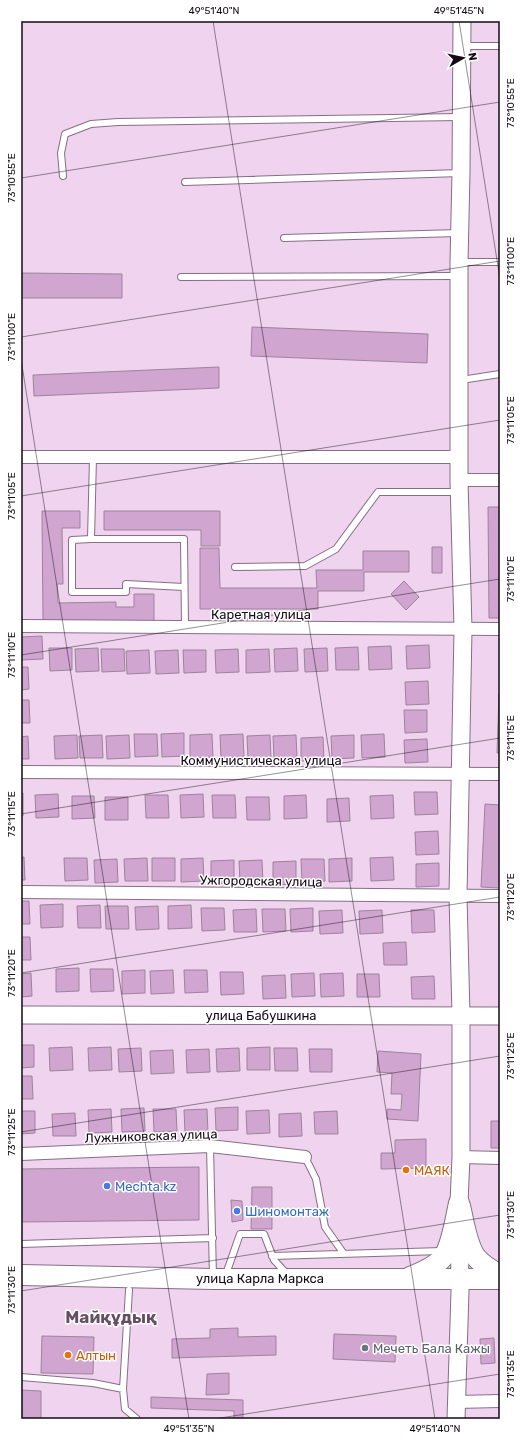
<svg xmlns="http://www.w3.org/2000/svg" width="521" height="1440" viewBox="0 0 521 1440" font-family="Rubik,sans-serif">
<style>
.building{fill:#d0a5cf;stroke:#9c839b}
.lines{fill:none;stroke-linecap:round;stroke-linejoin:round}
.lane-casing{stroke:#866e85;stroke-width:8}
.street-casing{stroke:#866e85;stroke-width:14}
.secondary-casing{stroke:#866e85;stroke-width:19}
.primary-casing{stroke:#866e85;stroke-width:22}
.lane{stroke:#fff;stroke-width:6}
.street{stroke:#fff;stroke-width:12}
.secondary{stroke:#fff;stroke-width:17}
.primary{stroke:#fff;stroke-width:20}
.ticks{fill:none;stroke:#130a13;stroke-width:1;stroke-opacity:0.45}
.food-dot{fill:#e8710a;stroke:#fff;stroke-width:1.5}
.shop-dot{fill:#3f7fe0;stroke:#fff;stroke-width:1.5}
.worship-dot{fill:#6b7280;stroke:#fff;stroke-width:1.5}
.labels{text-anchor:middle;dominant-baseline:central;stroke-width:3;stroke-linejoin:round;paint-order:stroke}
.street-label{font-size:13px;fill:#130a13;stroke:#fff}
.food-label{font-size:13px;fill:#c56008;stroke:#fff;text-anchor:start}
.shop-label{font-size:13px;fill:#366cbe;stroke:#fff;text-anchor:start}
.worship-label{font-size:13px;fill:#5b616d;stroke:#fff;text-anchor:start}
.district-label{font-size:17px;font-weight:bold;fill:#664f65;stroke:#fff}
.neatline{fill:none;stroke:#130a13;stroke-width:1.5}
.ticks-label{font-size:10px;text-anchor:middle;fill:#130a13}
</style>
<rect width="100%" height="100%" fill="#f0d4ef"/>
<path class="building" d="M21,273l101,1v24h-101z
M252,327l176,7 -1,29 -176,-7z
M219,367v21l-185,8 -1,-21z
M488,507h12v111h-11z
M42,511h38v17h-18l1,56h-6l1,19 58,-1v5h18v-13h20v28l-111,1z
M104,511h116v35h-19v-16h-97z
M432,547h10v26h-10z
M200,548h19l1,40h97l-1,-18h47v-19h46v21h-45v19h-46v18h-118z
M404,581l15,16 -13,13 -15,-16z
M42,636l1,23 -22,1v-23z
M429,645l1,23 -23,1 -1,-23z
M391,646l1,23 -23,1 -1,-23z
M358,647l1,23h-23l-1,-22z
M49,648h23v22l-22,1z
M98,648l1,23 -23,1 -1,-23z
M297,648l1,23 -23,1 -1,-23z
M327,648l1,23 -23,1 -1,-23z
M101,649h23l1,22 -23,1z
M238,649l1,23 -23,1 -1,-23z
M269,649l1,23 -24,1v-23z
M149,650l1,23 -23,1 -1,-23z
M178,650l1,23 -23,1 -1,-23z
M183,650h23v22l-22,1z
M21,667h7l1,22 -8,1z
M428,681l1,23 -23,1 -1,-23z
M499,694l1,59h-3z
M21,700h8l1,23h-9z
M404,710h23v22l-22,1z
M184,733v23l-22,1 -1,-23z
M134,734h23l1,22 -23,1z
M212,734l1,23 -23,1v-23z
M243,734l1,23 -23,1 -1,-23z
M384,734l1,23 -23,1 -1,-23z
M77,735l1,23 -23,1 -1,-23z
M102,735l1,23h-23l-1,-22z
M129,735l1,23 -23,1 -1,-23z
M270,735l1,23 -23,1 -1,-23z
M296,735l1,23 -23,1 -1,-23z
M354,735v23l-22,1 -1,-23z
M28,736l1,23h-8v-22z
M323,737l1,23 -23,1v-23z
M427,739l1,23 -23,1 -1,-23z
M414,792h23l1,22 -23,1z
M21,793h2v23h-2z
M58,794l1,23 -23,1 -1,-23z
M203,794l1,23 -23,1 -1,-23z
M145,795h23l1,23h-23z
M212,795h23l1,23h-23z
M306,795l1,23 -23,1v-23z
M393,795l1,23 -23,1 -1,-23z
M72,796h22l1,22 -23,1z
M105,797h23v23h-23z
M246,797h23l1,23h-23z
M349,798l1,23 -23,1v-23z
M485,804l15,1v83l-19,-1z
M438,831l1,23 -23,1 -1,-23z
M21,857h3l1,23h-4z
M393,857l1,23 -23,1 -1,-23z
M64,858h23l1,22 -23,1z
M147,858l1,23h-23l-1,-22z
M152,858h23v23h-23z
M203,858l1,23 -23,1v-23z
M352,858v23l-23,1v-23z
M117,859l1,23 -23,1 -1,-23z
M301,859h23l1,22 -23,1z
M234,860v23l-23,1v-23z
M262,860l1,23h-23l-1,-22z
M296,861v23l-23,1v-23z
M439,863v23l-23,1v-23z
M21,901h8l1,23h-9z
M63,904v23l-22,1 -1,-23z
M100,905l1,23h-23l-1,-22z
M191,905l1,23 -24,1v-23z
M105,906h23l1,23h-23z
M158,906l1,23 -23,1 -1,-23z
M201,908h23l1,22 -23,1z
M313,908v23l-22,1 -1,-23z
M256,909l1,23h-23l-1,-22z
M262,909h23l1,22 -23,1z
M342,910l1,23 -23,1 -1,-23z
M382,910l1,23 -23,1 -1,-23z
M411,910h23l1,22 -23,1z
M21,937h9l1,23h-10z
M406,942l1,23h-23l-1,-22z
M79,968v23l-23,1v-23z
M90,969h23l1,22 -23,1z
M145,970v23l-23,1v-23z
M173,970l1,23 -23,1 -1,-23z
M184,970h23l1,22 -23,1z
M220,972h23l1,22 -23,1z
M31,973l1,23 -11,1v-23z
M314,973l1,23 -23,1 -1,-23z
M343,973l1,23 -23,1 -1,-23z
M357,974h22l1,23h-23z
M285,975l1,23 -23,1 -1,-23z
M434,976l1,23h-23l-1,-22z
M21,1045h13v22l-13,1z
M72,1047l1,23 -23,1 -1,-23z
M111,1047l1,23 -23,1 -1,-23z
M270,1047v23h-23v-22z
M141,1048l1,23 -23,1 -1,-23z
M239,1048l1,23 -23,1 -1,-23z
M274,1048h23l1,23h-23z
M209,1049l1,23 -23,1 -1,-23z
M309,1049h23v23h-22z
M173,1050l1,23 -23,1 -1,-23z
M378,1051l43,3 -3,67 -31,-2v-10l14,1 1,-16h-11l1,-21 -15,-1z
M21,1076h11l1,23h-12z
M238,1107v23l-22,1 -1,-23z
M144,1108l1,23 -23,1 -1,-23z
M111,1109l1,23 -23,1 -1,-23z
M153,1109h23l1,22 -23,1z
M207,1109l1,23 -23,1 -1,-23z
M269,1110l1,23 -23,1 -1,-23z
M21,1111h14v22l-14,1z
M337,1111l1,23h-23l-1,-22z
M75,1113l1,23h-23l-1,-22z
M301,1113l1,23 -23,1v-23z
M491,1121h9v27h-9z
M426,1139v29l-45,1v-16h14v-13z
M199,1167v53l-178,2v-53z
M252,1187h20v42h-21z
M231,1200l11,1 1,19 -11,2z
M238,1328v9l38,-1v19l-104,3v-19l38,-1v-9z
M334,1334l62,2 -1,26 -62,-3z
M42,1336l52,1 -1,37 -52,-1z
M494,1338l1,25 -14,1 -1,-25z
M229,1373v21l-23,1 1,-21z
M21,1390l20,1v28h-20z
M151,1397l92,3v19h-9v-8l-83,-3z"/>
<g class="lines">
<defs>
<path id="lane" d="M464,46h36
M63,176l-2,-23 4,-19 26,-10 27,-2 342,-5
M185,182l275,-9
M284,238l174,-5
M460,262h40
M181,277l276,-1
M461,380l39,-6
M93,457l-2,82h93l1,88
M91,539l-19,1v52h54v-8l58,3
M235,567l70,-1 31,-17 42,-57h80
M210,1146l3,131
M305,1157l11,22 9,48 19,27
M21,1244l192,-6
M272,1256l170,-5
M225,1277l15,-43h24l10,26 13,14
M129,1290l-6,99 2,20 12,10
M21,1377l72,6 30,6"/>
<path id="street" d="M21,457h439
M459,480h41
M21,626l479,3
M21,772l479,2
M21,892l479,4
M21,1154l189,-8 95,11
M461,1157l39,1
M456,1402l44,-1"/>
<path id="secondary" d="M21,1015l479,1
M456,1419l4,-128 -1,-88 2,-46v-142l-3,-119 5,-267 -4,-149v-218l2,-89 1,-152"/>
<path id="primary" d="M460,1206c4,16 6,36 15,50 6,8 16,14 25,19
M21,1275l192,4h287
M410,1277c10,-4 28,-12 34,-21 8,-12 12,-39 15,-53"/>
</defs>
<use href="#lane" class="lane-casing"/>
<use href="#street" class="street-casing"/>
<use href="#secondary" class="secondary-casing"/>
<use href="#primary" class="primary-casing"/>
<use href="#lane" class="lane"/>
<use href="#street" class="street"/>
<use href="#secondary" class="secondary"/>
<use href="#primary" class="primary"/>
</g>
<path class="ticks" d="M213,21l222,1398M459,21l41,258M21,178l479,-76M21,337l479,-76M21,359l168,1060M21,496l479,-76M21,655l479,-76M21,814l479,-76M21,973l479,-76M21,1132l479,-76M21,1291l479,-76M214,1419l286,-45"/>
<g class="food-dot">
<circle cx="406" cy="1170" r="4"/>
<circle cx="68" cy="1355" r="4"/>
</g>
<g class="shop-dot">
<circle cx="107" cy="1186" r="4"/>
<circle cx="237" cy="1211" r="4"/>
</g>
<circle class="worship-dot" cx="365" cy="1348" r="4"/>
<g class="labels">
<g class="street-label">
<text x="261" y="614">Каретная улица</text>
<text x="261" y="760">Коммунистическая улица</text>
<text transform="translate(261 881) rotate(1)">Ужгородская улица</text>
<text x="261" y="1015">улица Бабушкина</text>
<text transform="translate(151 1136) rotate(-2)">Лужниковская улица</text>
<text x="260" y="1278">улица Карла Маркса</text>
</g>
<g class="food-label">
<text x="414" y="1170">МАЯК</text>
<text x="76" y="1355">Алтын</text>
</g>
<g class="shop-label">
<text x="115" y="1186">Mechta.kz</text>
<text x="245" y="1211">Шиномонтаж</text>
</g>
<g class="worship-label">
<text x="373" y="1348">Мечеть Бала Кажы</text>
</g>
<g class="district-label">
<text x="111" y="1317">Майқұдық</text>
</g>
</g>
<rect width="521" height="1440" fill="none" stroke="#ffffff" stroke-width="44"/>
<g transform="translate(463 58) rotate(81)" stroke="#ffffff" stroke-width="3" paint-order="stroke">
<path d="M0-3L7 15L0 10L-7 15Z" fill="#130a13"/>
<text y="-6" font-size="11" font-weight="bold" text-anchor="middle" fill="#130a13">N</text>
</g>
<rect x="22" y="22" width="477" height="1396" class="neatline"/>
<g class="ticks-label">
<text x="214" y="14">49°51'40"N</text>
<text x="459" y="14">49°51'45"N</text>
<text transform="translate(510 103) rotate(-90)" y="4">73°10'55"E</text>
<text transform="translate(11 178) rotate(-90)" y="4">73°10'55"E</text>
<text transform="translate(510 261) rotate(-90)" y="4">73°11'00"E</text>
<text transform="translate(11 337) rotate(-90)" y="4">73°11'00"E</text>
<text transform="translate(510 420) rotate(-90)" y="4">73°11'05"E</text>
<text transform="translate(11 496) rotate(-90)" y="4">73°11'05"E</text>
<text transform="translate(510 579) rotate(-90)" y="4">73°11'10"E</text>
<text transform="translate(11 655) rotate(-90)" y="4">73°11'10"E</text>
<text transform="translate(510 738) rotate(-90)" y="4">73°11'15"E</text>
<text transform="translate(11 814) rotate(-90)" y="4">73°11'15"E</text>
<text transform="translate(510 897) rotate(-90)" y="4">73°11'20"E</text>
<text transform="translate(11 973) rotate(-90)" y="4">73°11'20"E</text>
<text transform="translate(510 1056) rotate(-90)" y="4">73°11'25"E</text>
<text transform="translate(11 1132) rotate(-90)" y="4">73°11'25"E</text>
<text transform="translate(510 1215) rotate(-90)" y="4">73°11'30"E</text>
<text transform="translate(11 1290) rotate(-90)" y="4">73°11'30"E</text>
<text transform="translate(510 1374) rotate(-90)" y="4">73°11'35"E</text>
<text x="189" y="1432">49°51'35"N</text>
<text x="435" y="1432">49°51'40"N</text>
</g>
</svg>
